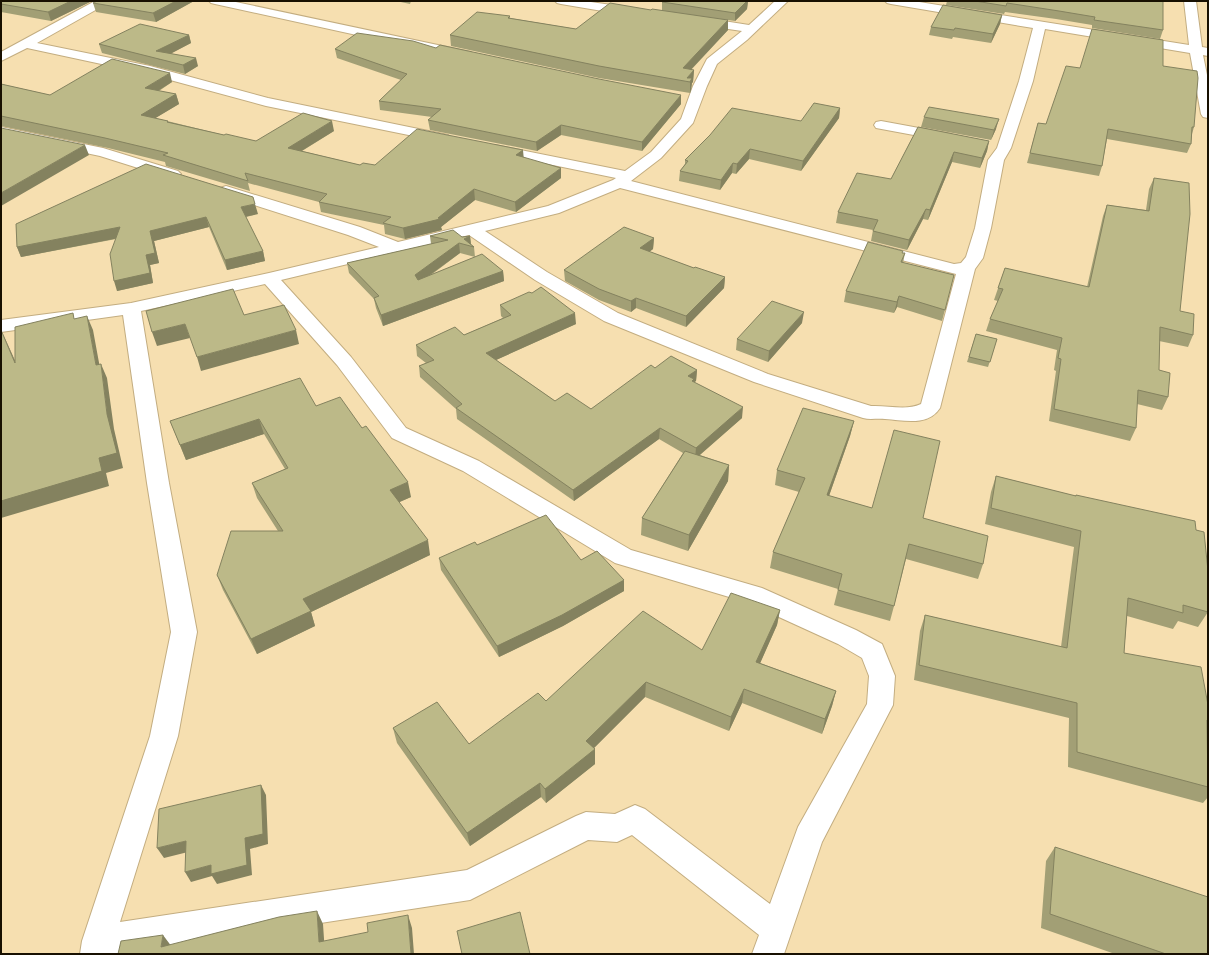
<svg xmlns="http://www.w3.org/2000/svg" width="1209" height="955" viewBox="0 0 1209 955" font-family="Raleway,sans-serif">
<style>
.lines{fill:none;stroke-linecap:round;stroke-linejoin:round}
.street-casing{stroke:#c3ad80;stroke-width:2}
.street{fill:#fff;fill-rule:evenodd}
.wall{fill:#a29f75;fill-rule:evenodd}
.shaded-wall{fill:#84825f}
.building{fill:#bcb988;stroke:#84825f}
</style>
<rect width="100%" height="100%" fill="#f6dfb0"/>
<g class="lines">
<defs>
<path id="street" d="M95,1h15l-2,2 -71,40 113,23 118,32 175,36 5,1 2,3 -2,3 -5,1 -177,-36 -118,-32 -121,-26 -26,13v-9z
M209,1h22l235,50 5,1 1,3 -1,3 -5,1 -251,-55 -4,-1z
M555,1h29l48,7 4,1 2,3 -2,3 -4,1 -71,-12 -4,-1z
M775,1h13l-41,39 -30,24 -10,22 -14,37 -32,35 -30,23 323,83 7,-1 5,-6 9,-29 13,-68 9,-12 22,-67 14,-53 -142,-24 -4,-1 -2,-2h28l276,44 -5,-44h12l6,46 6,1v8l-5,-1 5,25v38l-5,-1 -2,-3 -11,-61 -145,-24 -12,52 -22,67 -7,12 -13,68 -8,30 -8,11 -35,139c-12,19 -37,12 -55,11 -8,-1 -15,1 -22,-1l-109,-36 -150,-61 -69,-41 -66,-45 -188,45 70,77 55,71 73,33 152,89 131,38 94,42 26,14 13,32 -2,29 -71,137 -38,112h-32l7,-19 -127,-100 -15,7 -29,-2 -118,60 -352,54h-38l2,-13 68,-205 21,-104 -24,-149 -24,-168 -122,17v-12l130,-17 138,-30 110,-26 -31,-12 -128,-41 -2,-3 2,-3 6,-2 134,41 38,15 150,-36 65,-26 3,-2 -121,-25 -5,-1 -2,-3 2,-3 5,-1 130,26 26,-19 30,-33 12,-33 14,-27 35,-28 -48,-7 -2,-3 2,-3 4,-1 51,8zM620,188l336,86 -35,130c-15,7 -34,1 -50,2l-103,-32 -150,-61 -71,-41 -62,-41 74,-18zM265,284l72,81 55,73 71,33 152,92 131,39 92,42 24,14 7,18 -2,28 -69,123 -28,77 -125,-95 -10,-4 -20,9 -29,-2 -10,4 -109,54 -347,52 58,-186 19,-104 -28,-149 -28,-172z
M881,121l65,12 5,1 2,3 -2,3 -5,1 -70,-13 -2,-3 2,-3z
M1,127l102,21 75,23 3,3 -3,3 -5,2 -73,-23 -99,-21z"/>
</defs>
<use href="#street" class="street-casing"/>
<use href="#street" class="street"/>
</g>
<path class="wall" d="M1,1h91l-41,20 -50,-9z
M194,1l-38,21 -60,-10 -3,-9z
M396,1h15l-1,3z
M663,1h85l-1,8 -12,12 -7,-1v10l-37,40h3l-1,12 -1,1 -1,7 -1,3 -91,-15 -148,-32 -1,-11 60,-19v2l66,11 75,-19h11v-8z
M947,1h216v29l-3,9 -68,-11v-3l-36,-6 -51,-7 -1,2 -58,-9z
M1002,15l-2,9 -9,19 -38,-6 -1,2 -23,-4 2,-8z
M189,35l2,8 -20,10 27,13 -13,8 -83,-21 -3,-9z
M436,48l245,56 -39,47 -81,-16 -24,16 -107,-21 -2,-10 4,-3 -52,-7 -1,-9 22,-21 -64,-22 -2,-9z
M1163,66l31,61 -2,7 -1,10 -4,9 -80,-14 -5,27 -3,10 -72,-13 11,-40 8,1 34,-56z
M172,82l-13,9 17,3 3,10 -24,14 69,17 32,6 78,-10 -32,20 58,14h15l148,-15v7l38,21 -45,34 -41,-12 -34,27 1,3 -37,9 -20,-5 -1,-9 -63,-13 -2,-10 -71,-19 2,8 -84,-25 -1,-4 -57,-14 -107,-22v-42l49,11z
M840,108l-1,10 -38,53 -52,-12 -13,15 -4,-1 -12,17 -41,-9 1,-10 5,-7v-4l116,-39z
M924,117l72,12 -5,11 -70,-13z
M918,127l71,14 -2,10 -7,17 -28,-6 -24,58 -5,-1 -16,31 -36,-9 2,-11 -37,-7 2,-11 53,-33z
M1154,178l26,133 13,24 -5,12 -29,-6v29l9,27 -6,13 -25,-6 -1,24 -6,13 -81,-20 7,-50 -2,-1 3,-20 -71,-19 4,-12 8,-18 -4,-1 11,-32 82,19 16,-71 4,-11 39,5 3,-21z
M258,214l-12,3 17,34 2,10 -38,9 -18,-43 -55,14 5,22 -9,2 3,18 -36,8 -1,-52 -95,18 -4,-10 -1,-23z
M430,236l32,1 8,-1 1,8 3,3 1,10 28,14 1,10 -121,45 -7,-18 -2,-9 -25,-26 -2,-10 84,-19zM460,253l15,4 -44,18z
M654,238l-1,11 -4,3 45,16 31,9 -1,11 -38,39 -50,-19 -5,4 -32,-12 -34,-19 -1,-11z
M903,253h2l-2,10 51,12 -12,46 -45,-14 -3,6 -50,-11 2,-11z
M500,305l76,19 -80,36 59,41 36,8 64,-41 42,2 -1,11 -2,1 48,36 -42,37 29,10 -1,16 -40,70 -47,-16 1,-17 41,-65 -24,-14 -85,62 -117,-82 -1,-10 -36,-32 -1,-11 7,-3 -9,-7 -1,-11 48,-10 39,-17 -2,-2z
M802,323l-34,39 -32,-12 1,-11z
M976,334l21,5 -9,28 -21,-5z
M316,406l95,91 -12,5 31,53 -119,57 4,14 -58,28 -34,-64 -6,-15 61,-44 -21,-33 -5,-15 33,-14 -21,-35 -78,26 -16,-39z
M854,421l-4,15 -21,60 43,12 51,10 60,46 -5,15 -72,-20 -12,47 -4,15 -56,-16 4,-16 -68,-21 3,-16 26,-60 -24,-7 2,-15z
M996,476l79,20 1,-1 120,35 12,41v41l-10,15 -20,-6 -5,8 -46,-13 -3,37 84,52v92l-5,6 -135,-36 1,-49 -155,-38 6,-49 5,-16 136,32 13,-100 -89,-23 6,-32z
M477,545l104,15 43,31 -61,35 -64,31 -58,-87 -2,-12z
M780,610l-3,15 -17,38 76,28 -4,15 -10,28 -80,-31 -13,28 -84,-34 -51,51 1,16 -49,39 -5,-6 -71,49 -73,-103 -4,-15 76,16 77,-43 156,-51z
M1055,847l153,107h-93l-74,-26 5,-67z"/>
<path class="shaded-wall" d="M71,1h21l-41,20 -3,-9z
M176,1h18l-38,21 -3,-9z
M747,1h1l-1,8 -12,12v-8z
M1002,15l-2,9 -9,19 2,-9z
M728,20v10l-46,49 1,-11z
M189,35l2,8 -32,17 -3,-9z
M196,58l2,8 -13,8 -2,-9z
M694,70l-1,12 -1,1 -1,7 -1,3v-11l-3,-4z
M170,73l2,9 -24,15 -3,-9z
M176,94l3,10 -35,21 -3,-10z
M681,95v9l-39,47v-9z
M840,108l-1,10 -38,53 2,-10z
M999,119l-3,10 -5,11 3,-10z
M332,121l2,10 -44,27 -2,-10z
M561,125v10l-24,16 -1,-9z
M989,141l-2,10 -7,17 2,-10z
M85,145l4,10 -88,51v-13z
M750,149l-1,10 -13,15 1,-10z
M523,150l1,11 -8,-6z
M954,152l-2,10 -24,58 2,-10z
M733,163l-1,10 -12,17 1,-10z
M561,168v10l-45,34 -1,-10z
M474,189l1,11 -34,27 1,3 -37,9 -2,-11 35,-10z
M255,204l3,10 -14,3 -3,-10z
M926,209l-3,10 -16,31 2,-10z
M206,217l3,10 -55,14 5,22 -9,2 3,18 -36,8 -3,-10 32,-26 4,-24z
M120,227l4,10 -103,20 -4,-10z
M470,236l1,9 -7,-6z
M654,238l-1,11 -13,10v-11z
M459,243l1,10 -44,32 -1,-10z
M263,251l2,10 -38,9 -2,-10z
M503,271l1,10 -121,45 -2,-11z
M725,277l-1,11 -38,39v-11z
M899,296l-2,11 -3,6 3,-11z
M636,298v10l-5,4v-11z
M804,312l-2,11 -34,39 1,-11z
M575,313l1,11 -89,40 -1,-11z
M87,316l6,14 9,49 -6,-14z
M185,324l5,14 -33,8 -5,-14z
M1,330l7,15 15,33 -8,-15z
M296,330l3,14 -98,27 -4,-14z
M101,364l6,14 7,51 9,39 -17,5 3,13 -108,32v-17l106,-87z
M697,370l-1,11 -3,2 -5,-7z
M743,407l-1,11 -47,41 1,-11z
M259,419l5,15 -78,26 -6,-15z
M854,421l-4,15 -26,74 3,-15z
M660,428l-1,11 -85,62 -1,-11z
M729,465l-1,16 -40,70 1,-16z
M408,482l3,15 -18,8 -3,-15z
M428,540l2,15 -119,57 4,14 -58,28 -6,-15 52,-40z
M624,580v11l-61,35 -64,31 -2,-11z
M780,610l-3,15 -23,52 2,-15z
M646,682l-1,15 -58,58 -1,-14z
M744,689l-2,14 -13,28 2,-14z
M836,691l-4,15 -10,28 3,-15z
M595,749v15l-49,39 -1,-14z
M540,783l1,14 -71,49 -3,-13z
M261,785l5,10 2,49 -18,5 2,26 -35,9 -5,-8 -21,6 -6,-10 26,-7 34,-27z
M186,841l6,10 -28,7 -7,-10z
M317,911l6,13 2,30 -6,-12z
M408,915l4,13 2,26h-3z
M163,935l9,12h-11z"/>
<path class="building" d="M1,1h70l-23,11 -47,-8z
M97,1h79l-23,12 -60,-10z
M663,1h84l-12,12 -73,-11z
M975,1h188v29l-69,-10 1,-3 -36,-6 -52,-8 -1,3z
M610,3l41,7 1,-1 76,11 -45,48 11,2 -7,8h5l-2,4 -91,-16 -149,-31 27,-23 33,4 -2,2 68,11z
M943,5l59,10 -9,19 -38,-6 -1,2 -23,-3z
M140,24l49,11 -33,16 40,7 -13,7 -84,-21z
M1092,29l71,11v26l34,5 1,7 -4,49h-2l-1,17 -83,-15 -6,37 -72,-13 8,-30 8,1 20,-58 14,2z
M357,33l56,8 23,7 4,-3 159,34 82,16 -39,47 -81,-17 -25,17 -108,-22 13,-11 -62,-8 28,-27 -72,-25z
M112,59l58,14 -25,15 31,6 -35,21 27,6 -1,1 57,13 2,-1 30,7 47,-28 29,8 -44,27 72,17 3,-2 12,2 42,-36 106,21 -7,5 45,13 -46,34 -41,-13 -36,29 2,1 -37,9 -20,-5 8,-6 -72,-15 8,-8 -82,-21 3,8 -85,-26 5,-2 -63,-15 -104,-22v-32l49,11z
M814,103l26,5 -37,53 -53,-12 -13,15 -4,-1 -12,17 -41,-9 8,-10 -3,-1 25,-25 22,-27 69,13z
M929,107l70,12 -5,11 -70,-13z
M918,127l71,14 -7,17 -28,-6 -24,58 -4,-1 -17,31 -36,-9 5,-11 -40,-8 19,-39 34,6z
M1,128l84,17 -84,48z
M146,164l107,33 2,7 -14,3 22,44 -38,9 -19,-43 -56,14 5,22 -9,2 4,18 -36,8 -4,-27 10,-27 -103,20 -1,-23z
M1154,178l35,5 1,31 -10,97 14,3 -1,21 -33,-8 -1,43 11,3 -2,24 -30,-7 -2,38 -82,-19 7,-50 -3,-1 4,-20 -72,-19 13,-30 -5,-1 7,-20 84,19 18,-82 42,6z
M624,227l30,11 -14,10 54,20 1,-1 30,10 -39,39 -50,-18 -5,3 -32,-12 -35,-19z
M453,230l9,7 8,-1 -6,3 10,8 -15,-4 -44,32 3,5 64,-26 21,17 -122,44 -7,-17 5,-2 -32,-33 101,-23 -18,-4z
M868,242l35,9 -1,2h3l-4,9 53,13 -9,35 -46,-14 -2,6 -51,-11z
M541,287l34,26 -89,40 69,48 12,-8 24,16 60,-44 4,3 16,-12 26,14 -9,6 6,3 -2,2 51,26 -47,41 -36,-20 -87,62 -117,-82 6,-4 -43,-38 15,-6 -18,-15 39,-18 9,8 47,-20 -11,-10 29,-13 3,1z
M233,289l11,26 40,-10 12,25 -99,27 -12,-33 -33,8 -6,-21z
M772,301l32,11 -35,39 -32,-12z
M73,313l1,6 13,-3 9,49 5,-1 6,50 10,39 -18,5 3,13 -101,30v-171l14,33v-36z
M976,334l21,5 -7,23 -21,-5z
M300,378l16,28 24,-9 22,31 4,-2 42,56 -18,8 38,50 -125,59 8,12 -60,28 -34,-64 14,-44h52l-31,-48 36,-15 -29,-49 -79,26 -10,-24z
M803,408l51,13 -27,74 45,13 22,-78 46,11 -17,77 65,18 -5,28 -74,-20 -15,62 -56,-16 4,-16 -69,-22 32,-74 -28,-8z
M685,451l44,14 -40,70 -47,-17z
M996,476l80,20v-1l119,26 1,9 8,2 4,39v41l-25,-7v8l-55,-15 -4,55 77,14 7,38v16l-1,-1 1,67 -131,-35v-49l-158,-38 6,-50 142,33 14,-117 -90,-23z
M546,515l35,45 16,-9 27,29 -62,35 -65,31 -58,-88 36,-16 2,3z
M731,593l49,17 -24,52 80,29 -11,28 -81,-30 -13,28 -85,-35 -60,59 9,8 -50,40 -5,-6 -73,50 -74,-105 44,-26 32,42 69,-51 8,8 97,-90 59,39z
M261,785l2,49 -18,4 2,27 -36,9v-9l-26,7 1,-31 -29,7 2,-39z
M1055,847l153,50v57h-42l-116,-40z
M317,911l2,31 49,-10 -1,-9 41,-8 3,39h-293l3,-13 42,-6 -2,12 118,-30z
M520,912l10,42h-68l-5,-23z"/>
<rect width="1209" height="955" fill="none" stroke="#181001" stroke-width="4"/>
</svg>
